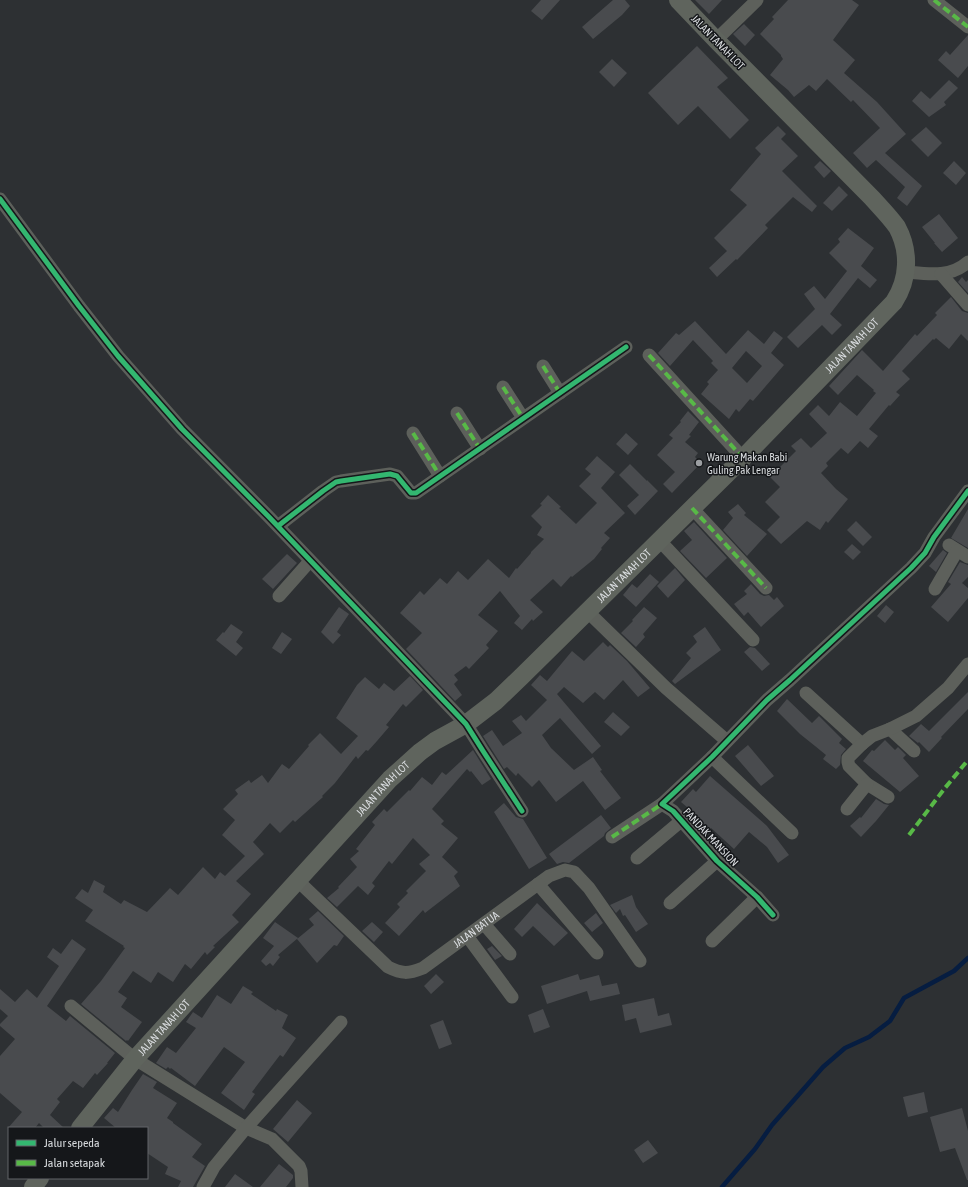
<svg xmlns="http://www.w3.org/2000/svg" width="968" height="1187" font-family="'Asap Condensed',sans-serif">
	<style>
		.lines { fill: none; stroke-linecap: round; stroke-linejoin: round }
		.stream { stroke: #061d41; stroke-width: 4.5 }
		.building { fill: #494b4e; fill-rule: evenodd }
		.minor { stroke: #5d605b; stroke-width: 13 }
		.secondary { stroke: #5f645d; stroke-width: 18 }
		.quiet { stroke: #58b947; stroke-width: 4; stroke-dasharray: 8 4; stroke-linecap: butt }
		.cycleway-casing { stroke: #15171a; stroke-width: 8 }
		.cycleway { stroke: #33b770; stroke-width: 5 }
		.poi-dot { fill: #9c9fa2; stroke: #15171a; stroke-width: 1.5 }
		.labels { text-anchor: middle; stroke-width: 3; stroke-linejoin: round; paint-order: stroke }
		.street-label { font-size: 11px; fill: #d8dbde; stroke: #15171a }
		.poi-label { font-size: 11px; fill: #d8dbde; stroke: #15171a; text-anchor: start }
	</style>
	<rect width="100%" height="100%" fill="#2d3033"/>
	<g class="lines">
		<path class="stream" d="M722 1187 755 1149 772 1125 823 1067 845 1048 869 1037 890 1021 904 998 954 971 968 958"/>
	</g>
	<path class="building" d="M541 0H560L542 20 531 11Z
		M613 0H625L630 6 622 15 593 39 582 27Z
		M695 0H722L709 14Z
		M788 0H852L859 5 833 40 855 60 844 73 877 102 906 134 885 153 922 186 907 206 897 198 905 187 876 160 867 168 853 153 880 128 853 100 851 102 827 79 816 91 809 85 794 97 788 90 770 75 783 59 781 56V55L760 34 774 19 772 17Z
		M744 24 755 35 745 46 733 34Z
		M968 35V66L958 78 938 60 946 51 950 55Z
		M697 46 728 78 717 87 749 120 730 139 698 106 678 125 648 93Z
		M612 59 627 73 614 87 599 72Z
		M949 80 958 88 944 102 946 105 929 117 912 101 921 91 930 99Z
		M778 126 786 134 781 139 798 156 782 171 817 206 812 212 793 197 765 225 768 228 737 260 736 259 717 277 709 268 727 251 714 238 747 205 730 190 761 154 755 148Z
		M926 127 942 143 928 157 911 140Z
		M820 161 831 171 824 178 814 167Z
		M954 161 966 173 956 185 943 173Z
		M839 186 848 195 832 211 823 203Z
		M939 214 958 238 942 252 934 243H935L922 227Z
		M848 228 874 248 861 266 877 280 870 288 858 278 830 314 842 325 832 335 822 325 798 348 787 337 815 309 804 294 814 286 825 299 847 271 829 253 840 242 838 239Z
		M962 277 966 282 968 280V293L958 282Z
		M951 297 962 311 968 313V341L961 334 949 349 936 338 934 340 933 339 902 371 910 379 896 392 900 395 890 406 889 405 869 429 878 436 868 448 860 441 848 454 841 448 826 463 828 466 821 473 836 489 848 499 828 523 826 521 820 530 807 521 781 544 767 530 780 517 765 502 780 487 770 477 796 451 791 446 801 438 811 448 827 433 809 414 818 405 829 416 840 402 857 416 876 393 873 391 874 390 857 375 838 395 829 386 862 350 883 371 915 334 917 336 937 315 935 313Z
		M695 321 726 354 748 330 764 344 774 331 783 338 771 353 784 365 753 401 750 399 739 412 736 409 729 419 701 394 709 384 707 382 718 370 711 363 713 361 693 340 670 366 658 353 676 333 679 335ZM746 351 762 366 747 383 732 368Z
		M688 411 699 422 689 435 691 436 685 442 698 453 695 457 701 463 672 493 663 484 675 472 657 455 673 438 669 435 681 422 680 421Z
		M626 433 638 444 628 455 616 444Z
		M597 456 615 472 601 488 625 513 604 533 610 538 601 548 602 549 594 559 572 577 571 576 561 587 553 579 530 600 543 612 533 621 532 619 522 630 514 623 520 616 500 591 478 615 498 631 486 645 489 648 469 669 466 666 454 675 458 680 454 684 462 695 455 701 406 649 422 633 400 613 420 591 424 595 440 578 447 584 458 571 468 580 488 559 509 578 516 568 517 569 531 553V552L544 539 537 535 542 527 531 516 542 505 540 504 548 495 561 507 559 508 576 524 597 503 579 486 591 474 585 469Z
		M630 464 647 481V480L658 491 635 515 627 506 639 495 619 475Z
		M738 504 746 513 744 515 767 534 747 556 723 530 733 518 728 512Z
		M968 509V548L951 538Z
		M856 521 872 537 863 546 847 530Z
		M694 522 727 558 706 578 680 551 692 540 684 531Z
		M852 544 861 552 853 560 844 552Z
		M943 550 947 553 936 572 929 566Z
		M287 554 297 563 273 589 262 579Z
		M960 562 968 565V577L962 583 968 588V598L948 622 931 607 951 584 948 582Z
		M675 568 685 580 668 598 657 586Z
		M650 574 659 582 636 607 623 595 632 584 637 588Z
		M751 584 760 594 764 596 769 595 774 600 777 597 784 606 761 627 748 612 744 616 734 604 747 594 744 591Z
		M886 605 894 612 885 623 877 616Z
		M339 607 349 614 337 632 341 635 333 644 321 632Z
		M644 607 657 618 643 634 645 637 636 647 621 633 633 621 632 620Z
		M231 624 243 632 236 642 243 648 236 656 216 640 223 632 224 633Z
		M705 627 721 650 675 684 672 681 691 658 686 653 697 642 693 636Z
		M282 632 292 639 281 654 272 648Z
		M603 642 608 647 610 645 627 661 650 688 638 697 623 680 604 700 595 692 583 703 564 687 557 694 601 746 592 754 560 718 542 735 551 748 574 770 593 757 602 770 600 771 621 798 605 810 583 781 556 802 539 780 532 787 518 773 516 776 507 767 504 769 483 736 492 730 503 746 522 733 512 721 521 715 526 721 547 700 531 685 540 675 547 681 572 651 584 661Z
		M750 647 755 648 770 664 762 671 744 652Z
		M410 676 423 690 406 707 403 704 386 725 389 727 377 741 368 751 366 750 358 759 356 756 335 783 322 796 323 797 295 822 293 820 280 833 270 823 253 842 264 854 236 881 251 894 232 915 239 922 213 946 215 947 207 955 205 952 191 969 185 964 173 982 158 972 151 983 133 971 118 992 127 998 121 1007 142 1022 128 1041 127 1040 126 1041 81 1004 101 981 125 948 123 947 124 946 85 921 93 910 75 898 82 889 88 893 94 880 105 886 103 892 121 904 124 900 147 912 170 888 178 895 203 867 215 879 220 872 225 876 245 856 222 835 235 820 223 809 238 794 235 790 249 780 251 783 262 775 268 783 282 764 289 769 309 746 308 745 320 733 341 754 358 736 336 718 357 685 365 677 379 689 384 683 394 691Z
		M968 692V709L941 737 942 738 929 752 919 742 918 743 909 736 921 724 929 731Z
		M787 699 812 723 819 716 842 739 839 743 846 749 841 755 840 765 836 769 823 759 826 755 815 746 800 734 777 711Z
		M613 712 630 727 621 736 604 722Z
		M885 740 895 750 898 747 906 755 903 758 919 776 900 792 863 761 872 750 874 751Z
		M748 745 774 776 761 786 735 756Z
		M473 750 491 779 482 785 471 771 470 772 467 769 432 809 444 821 441 824 458 838 442 857 458 872 454 876 460 886 425 913 423 910 399 936 385 923 400 907 397 904 408 893 406 891 426 871 419 864 430 855 413 838 392 864 389 861 372 883 375 886 368 895 358 886 337 907 327 898 339 888 338 887 357 867 350 859 359 851 356 849 375 825 372 822 384 809 387 812 409 790 410 791 422 777 432 785 442 772 446 775Z
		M710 776 767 826 789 855 778 863 767 847 749 832 734 849 711 828 708 831 692 816 694 813 681 802 693 789 696 792Z
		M876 799 884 804 889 805 876 821 861 837 850 826 860 817 861 818Z
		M504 803 516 817 523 819 547 858 529 869 494 812Z
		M601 815 611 828 605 833 604 836 569 863 563 862 557 864 549 854Z
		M632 895 636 907 648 924 636 932 625 915 623 916 620 909 616 913 610 905Z
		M537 903 568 933 554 946 533 926 522 937 514 929Z
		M318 911 344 936 337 946 334 945 317 963 297 939 314 925 309 919Z
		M596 913 603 923 592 932 584 923Z
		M275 922 298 938 278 955 280 957 273 966 270 963 266 966 261 961 274 946 263 938Z
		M372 922 383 932 374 942 362 931Z
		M72 939 86 949 47 1006 66 1021 70 1016 115 1053 107 1063H108L97 1075 95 1073 83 1088 73 1081 57 1099 60 1102 50 1115 64 1128H44L39 1123 35 1128H8L22 1112 0 1093V1056L15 1039 0 1026V1024L8 1016 0 1009V989L15 1002 27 989 37 998 59 966 47 957 53 948 61 954Z
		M492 946 502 956 495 960 487 949Z
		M436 974 444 982 431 994 424 986Z
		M578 974 580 980 599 975 602 986 617 983 620 994 590 1001 587 991 547 1004 541 986Z
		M243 986 253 992 251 994 276 1011 277 1009 288 1015 282 1028 296 1038 283 1057 280 1055 252 1092 255 1094 244 1110 221 1093 245 1062 224 1047 195 1086 171 1068 170 1069 168 1067 166 1069 156 1063 167 1047 176 1053 196 1028 186 1022 193 1012 202 1018 217 995 231 1004Z
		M654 998 658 1016 669 1013 672 1025 640 1033 636 1018 625 1021 622 1005Z
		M543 1009 550 1027 534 1033 528 1015Z
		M443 1020 452 1044 439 1049 430 1025Z
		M143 1074 157 1082 153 1088 177 1103 167 1118 173 1122V1123L202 1144 192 1157 205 1166 193 1187H178L181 1181 165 1174 168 1167 147 1153V1128H116L104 1118 113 1108 118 1112 132 1090Z
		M924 1092 928 1112 908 1117 903 1097Z
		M297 1100 312 1113 288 1142 273 1129Z
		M962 1108 968 1131V1180H967L955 1148 940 1152 930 1117Z
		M648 1140 658 1153 643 1163 634 1150Z
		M279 1164 293 1175V1178L286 1187H260Z
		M235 1174 253 1187H225Z"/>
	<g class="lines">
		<g class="minor">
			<path d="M934 0 968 27"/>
			<path d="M716 40 757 0"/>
			<path d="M0 199 79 306 118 356 182 429 269 517 466 724 483 751 522 811"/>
			<path d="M906 272C928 274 950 278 968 262"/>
			<path d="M941 274 968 305"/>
			<path d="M649 355 743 458"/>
			<path d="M543 366 560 393"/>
			<path d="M503 387 523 418"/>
			<path d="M457 413 480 449"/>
			<path d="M413 433 440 476"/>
			<path d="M692 508 766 588"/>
			<path d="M278 526 323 491 336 482 341 481 390 474 397 476 411 493H416L626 347"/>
			<path d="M660 541 753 640"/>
			<path d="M949 545 968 557"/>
			<path d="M935 589 957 551"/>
			<path d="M279 596 310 561"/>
			<path d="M588 612 666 688 727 741"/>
			<path d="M806 693 862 744"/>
			<path d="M890 729 914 751"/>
			<path d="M712 757 792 833"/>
			<path d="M888 797 867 784 849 766 848 762V758L862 744 872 736 890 729 916 716 948 688 968 664"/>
			<path d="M847 809 867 784"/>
			<path d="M612 837 662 804"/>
			<path d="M637 858 681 821"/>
			<path id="s1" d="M297 880 388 967C402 974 408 974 423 968L549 876 565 870 574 872 589 888 640 961"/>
			<path d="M538 884 597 953"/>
			<path d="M670 903 717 861"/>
			<path d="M773 915 757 897 717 861 673 811 662 804 712 757 767 700 790 680 911 568 925 553 934 537 968 491"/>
			<path d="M484 924 510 954"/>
			<path d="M467 936 512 997"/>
			<path d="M712 941 757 897"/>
			<path d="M71 1006 135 1059 246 1128 272 1139 299 1166 301 1171 302 1187"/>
			<path d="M203 1187 214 1167 246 1128 341 1022"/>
		</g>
		<g class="secondary">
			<path id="s2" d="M80 1128 135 1059 390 779 420 752 435 741 466 724 496 701 521 677 743 458 894 302C909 279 910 251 897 227 890 217 881 208 872 198L716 40 678 0"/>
			<path d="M33 1187 40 1178"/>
		</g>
		<path class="quiet" d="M934 0 968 27
			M649 355 743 458
			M543 366 560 393
			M503 387 523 418
			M457 413 480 449
			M413 433 440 476
			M692 508 766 588
			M909 835 945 788 968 760
			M612 837 662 804"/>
		<g class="cycleway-casing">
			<path id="cycleway" d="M0 199 79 306 118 356 182 429 269 517 466 724 483 751 522 811
				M278 526 323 491 336 482 341 481 390 474 397 476 411 493H416L626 347
				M773 915 757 897 717 861 673 811 662 804 712 757 767 700 790 680 911 568 925 553 934 537 968 491"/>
		</g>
		<use href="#cycleway" class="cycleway"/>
	</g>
	<circle class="poi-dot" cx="699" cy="463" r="4"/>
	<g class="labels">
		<g class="street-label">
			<text transform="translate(718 42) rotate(46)" y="4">JALAN TANAH LOT</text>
			<text dy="4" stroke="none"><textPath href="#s2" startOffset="1102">JALAN TANAH LOT</textPath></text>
			<text dy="4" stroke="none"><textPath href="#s2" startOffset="778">JALAN TANAH LOT</textPath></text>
			<text dy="4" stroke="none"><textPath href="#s2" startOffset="455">JALAN TANAH LOT</textPath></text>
			<text transform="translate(711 837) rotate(47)" y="4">PANDAK MANSION</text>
			<text dy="4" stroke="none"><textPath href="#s1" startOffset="228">JALAN BATUA</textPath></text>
			<text dy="4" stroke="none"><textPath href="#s2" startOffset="131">JALAN TANAH LOT</textPath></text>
		</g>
		<g class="poi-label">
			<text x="707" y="461">Warung Makan Babi<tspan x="707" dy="13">Guling Pak Lengar</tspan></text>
		</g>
	</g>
	<rect x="8" y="1127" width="140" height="52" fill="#15171a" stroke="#636568"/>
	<rect x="16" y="1140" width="20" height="6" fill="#33b770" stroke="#636568"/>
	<text x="44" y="1147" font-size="12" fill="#d8dbde">Jalur sepeda</text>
	<rect x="16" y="1160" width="20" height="6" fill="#58b947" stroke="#636568"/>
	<text x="44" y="1167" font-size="12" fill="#d8dbde">Jalan setapak</text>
</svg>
